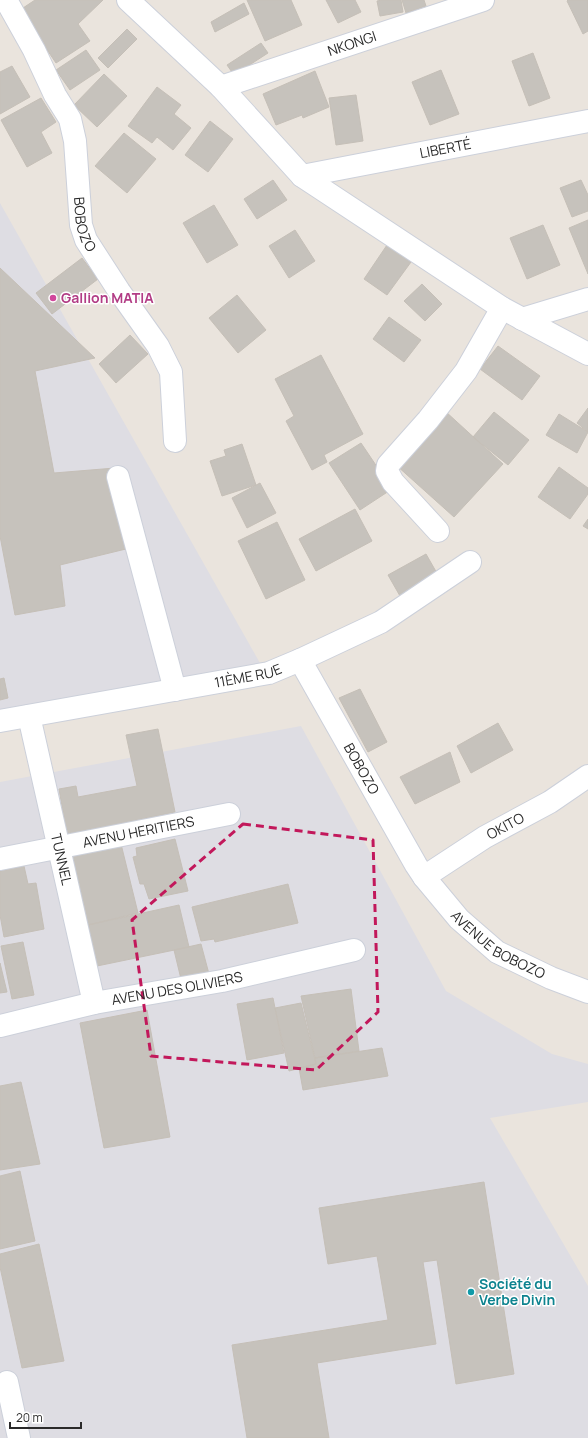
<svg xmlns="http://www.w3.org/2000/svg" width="588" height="1438" font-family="Manrope,sans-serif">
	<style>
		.industrial { fill: #dedde3 }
		.building { fill: #c6c2bc; stroke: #c5bfb7 }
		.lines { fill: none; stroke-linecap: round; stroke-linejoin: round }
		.minor-casing { stroke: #ccd0da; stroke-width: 24 }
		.minor { stroke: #fff; stroke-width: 22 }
		.marked { fill: none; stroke: #c2185b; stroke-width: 3; stroke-dasharray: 8 5; stroke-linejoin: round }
		.hotel-dot { fill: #d1479c; stroke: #fff; stroke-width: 1.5 }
		.culture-dot { fill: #0f9aa8; stroke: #fff; stroke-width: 1.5 }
		.labels { text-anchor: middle; stroke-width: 3; stroke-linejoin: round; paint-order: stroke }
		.street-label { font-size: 14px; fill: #2a2a2a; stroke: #fff }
		.hotel-label { font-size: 14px; font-weight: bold; fill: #b23c85; stroke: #fff; text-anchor: start }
		.culture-label { font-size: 14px; font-weight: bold; fill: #0d838f; stroke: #fff; text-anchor: start }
	</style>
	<rect width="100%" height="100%" fill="#eae4dd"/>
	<path class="industrial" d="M0 203 265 672 0 721Z
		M301 726 446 991 552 1054 588 1064V1102L490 1118 588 1286V1438H0V782Z"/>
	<path class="building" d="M35 0H103L78 24 90 41 56 63 20 10Z
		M247 0H291L302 25 265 41Z
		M326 0H355L361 12 338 23Z
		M382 0H401L403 12 380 16 377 1Z
		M402 0H424L426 6 406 13Z
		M568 0H588V31L583 34 567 1Z
		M244 3 249 14 215 32 211 22Z
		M127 29 137 39 108 68 98 58Z
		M261 43 268 53 234 75 227 65Z
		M86 50 100 70 70 90 56 70Z
		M533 53 550 98 529 106 512 61Z
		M12 66 30 97 0 114V72Z
		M441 70 459 114 430 125 412 82Z
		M315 71 329 107 303 118 302 115 276 125 263 94Z
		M104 74 127 96 97 127 74 105Z
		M157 87 181 105 174 114 191 128 173 150 157 137 152 143 128 126Z
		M356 95 363 141 336 145 329 98Z
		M41 98 56 122 41 132 52 153 27 167 1 120Z
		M210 121 233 139 208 172 185 155Z
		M124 133 156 159 127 193 95 166Z
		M273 180 287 200 257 219 244 199Z
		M581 180 588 195V211L572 217 560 188Z
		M214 205 238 245 207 263 183 223Z
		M588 220V274L569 228Z
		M543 225 560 265 527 279 510 238Z
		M295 230 315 261 289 278 269 246Z
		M387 245 411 262 387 295 364 279Z
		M82 258 98 279 52 314 36 293Z
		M0 268 95 358 35 371 54 473 115 468 130 548 60 565 65 606 15 615 0 536Z
		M422 284 442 304 425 321 404 301Z
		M237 295 266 330 238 353 209 318Z
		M389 317 421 340 404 362 373 339Z
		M130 335 148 354 116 383 99 364Z
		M498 346 540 376 522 400 480 369Z
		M321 355 363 434 324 455 327 462 312 470 286 421 294 416 275 379Z
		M588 408V432L577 423Z
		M445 411 503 464 454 517 396 465Z
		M494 412 529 440 508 465 473 437Z
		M559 414 588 432 577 453 546 435Z
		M361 443 392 489 360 510 329 463Z
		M242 444 256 485 222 496 210 461 226 456 224 450Z
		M559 467 588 488V494L570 519 538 497Z
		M260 483 276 513 247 528 232 498Z
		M355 509 372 541 316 571 299 539Z
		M588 519V529L583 526Z
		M277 522 305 580 266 599 238 541Z
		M426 554 438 575 400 596 388 575Z
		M4 678 8 698 0 700V679Z
		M360 689 387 742 368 752 339 698Z
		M498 723 513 750 471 773 457 746Z
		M158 729 175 812 67 835 59 789 76 786 78 797 137 786 126 735Z
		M450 752 460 782 415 804 400 777Z
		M175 839 188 891 149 899 144 884H140L133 857 137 856 136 848Z
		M121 844 138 913 84 926 66 857Z
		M24 866 28 884 36 883 44 929 4 937 0 915V871Z
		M288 884 298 923 215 942 214 939 201 941 192 907Z
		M179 905 189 947 97 966 88 925Z
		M23 942 34 995 12 999 1 946Z
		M201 944 209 974 181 979 174 950Z
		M0 963 7 992 0 993Z
		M351 989 359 1051 315 1058 301 996Z
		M273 998 284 1053 247 1060 237 1004Z
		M301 1003 316 1064 289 1071 275 1008Z
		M147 1010 170 1137 104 1148 80 1023Z
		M382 1048 388 1076 303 1090 299 1068 316 1064 315 1058Z
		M21 1082 40 1164 0 1170V1086Z
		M20 1171 35 1241 0 1249V1176Z
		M484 1182 514 1374 456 1384 437 1260 423 1262 436 1344 317 1363 329 1438H247L232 1345 388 1320 377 1256 328 1264 319 1208Z
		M39 1244 64 1361 22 1368 0 1267V1254Z"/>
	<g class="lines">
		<g class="minor-casing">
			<g id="minor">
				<path id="s1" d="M6 0 34 50 55 95 70 119 75 141 81 225 86 240 119 291 158 346 171 372 175 441"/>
				<path d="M128 0 221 87 302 176 502 308 588 354"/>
				<path id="s2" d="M221 87 483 0"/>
				<path id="s3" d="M302 176 588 121"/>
				<path d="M522 319 588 299"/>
				<path d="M118 477 175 690"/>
				<path d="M438 531 393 482 387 471 388 465 428 420 466 371 502 308"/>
				<path id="s4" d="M300 660 416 865 424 877 459 919 497 952 551 978 588 992"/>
				<path id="s5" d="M29 716 94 1003"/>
				<path id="s6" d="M0 721 269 673 300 660 381 622 470 562"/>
				<path id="s7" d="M0 859 229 814"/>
				<path id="s8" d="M424 877 485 837 550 802 588 776"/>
				<path id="s9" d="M0 1026 94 1003 222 981 354 950"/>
				<path d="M7 1382 19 1438"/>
			</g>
		</g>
		<use href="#minor" class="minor"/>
	</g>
	<path class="marked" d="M243 824 373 840 378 1012 316 1070 151 1056 132 920Z"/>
	<circle class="hotel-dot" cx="53" cy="298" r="4"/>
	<circle class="culture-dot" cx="471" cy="1292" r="4"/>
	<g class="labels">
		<g class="street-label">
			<text dy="5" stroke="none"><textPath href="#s2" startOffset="138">NKONGI</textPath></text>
			<text dy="5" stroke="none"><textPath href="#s3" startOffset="146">LIBERTÉ</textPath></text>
			<text dy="5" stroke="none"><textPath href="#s1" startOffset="242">BOBOZO</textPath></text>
			<text dy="5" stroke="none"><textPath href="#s6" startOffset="252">11ÈME RUE</textPath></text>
			<text dy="5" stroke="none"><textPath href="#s4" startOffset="125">BOBOZO</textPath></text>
			<text dy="5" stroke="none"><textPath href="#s8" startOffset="96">OKITO</textPath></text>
			<text dy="5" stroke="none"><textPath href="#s7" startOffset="141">AVENU HERITIERS</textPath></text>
			<text dy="5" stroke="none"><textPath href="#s5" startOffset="147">TUNNEL</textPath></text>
			<text dy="5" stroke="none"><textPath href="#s4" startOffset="352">AVENUE BOBOZO</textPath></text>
			<text dy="5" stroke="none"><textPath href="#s9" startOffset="181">AVENU DES OLIVIERS</textPath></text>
		</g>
		<g class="hotel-label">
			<text x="61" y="303">Gallion MATIA</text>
		</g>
		<g class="culture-label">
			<text x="479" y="1289">Société du<tspan x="479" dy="16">Verbe Divin</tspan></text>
		</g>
	</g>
	<path d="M10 1422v6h71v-6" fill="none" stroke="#2a2a2a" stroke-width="2"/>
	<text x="16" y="1422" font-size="12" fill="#2a2a2a" stroke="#ffffff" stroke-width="3" paint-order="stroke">20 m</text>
</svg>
